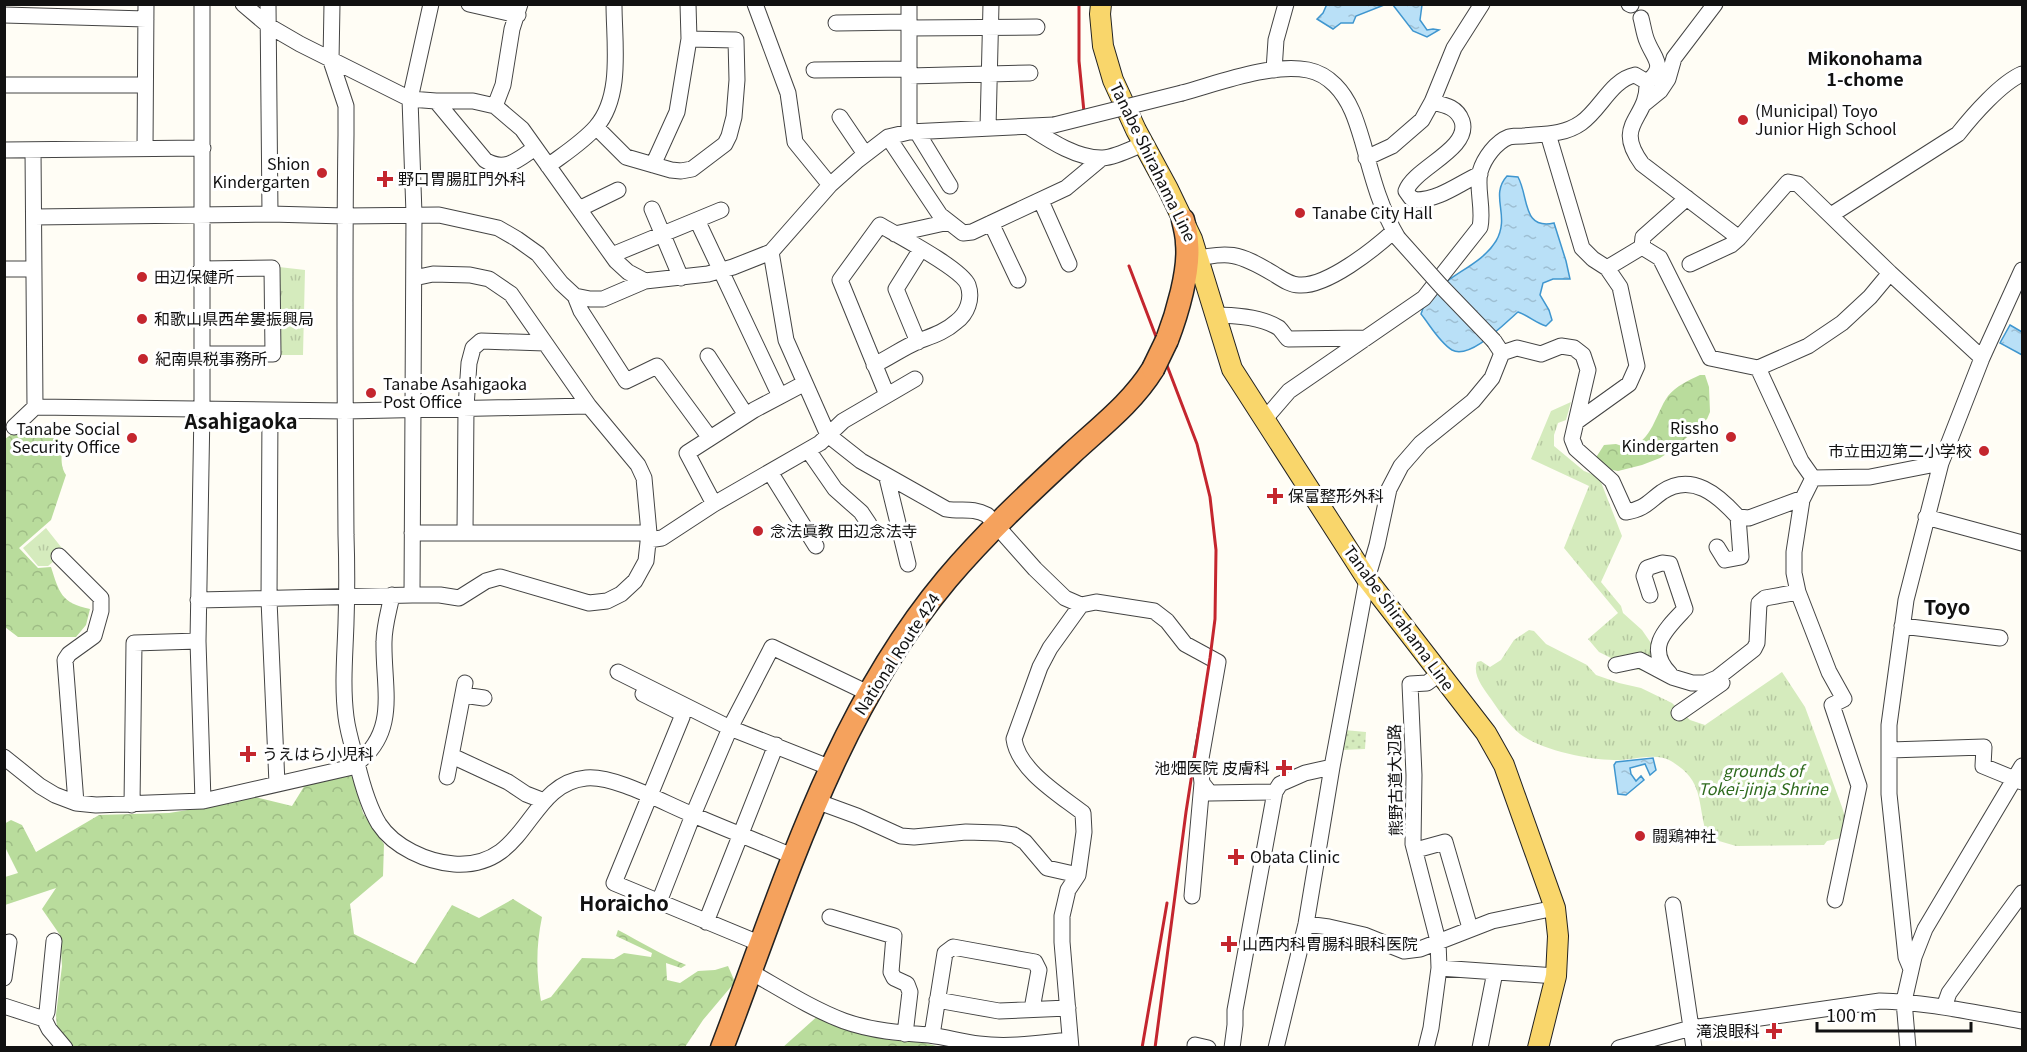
<svg xmlns="http://www.w3.org/2000/svg" width="2027" height="1052" font-family="Georgia,'Noto Sans JP',serif">
	<style>
		.grass { fill: url(#grass-tufts) }
		.forest { fill: url(#forest-crowns) }
		.garden { fill: url(#garden-dots) }
		.water { fill: url(#water-ripples); stroke: #3f96cf; stroke-width: 1.5 }
		.lines { fill: none; stroke-linecap: round; stroke-linejoin: round }
		.minor-casing { stroke: #444; stroke-width: 17 }
		.major-casing { stroke: #222; stroke-width: 22 }
		.highway-casing { stroke: #222; stroke-width: 25 }
		.minor { stroke: #fff; stroke-width: 15 }
		.major { stroke: #f9d66b; stroke-width: 20 }
		.highway { stroke: #f5a25d; stroke-width: 22 }
		.rail { stroke: #c4262e; stroke-width: 3 }
		.minor-bridge-casing { stroke: #444; stroke-width: 17; stroke-linecap: butt }
		.highway-bridge-casing { stroke: #222; stroke-width: 25; stroke-linecap: butt }
		.minor-bridge { stroke: #fff; stroke-width: 15 }
		.highway-bridge { stroke: #f5a25d; stroke-width: 22 }
		.poi-dot { fill: #c4262e; stroke: #fff; stroke-width: 2 }
		.labels { text-anchor: middle; stroke-width: 6; stroke-linejoin: round; paint-order: stroke }
		.poi-label { font-size: 16px; fill: #111; stroke: #fff; text-anchor: start }
		.street-label { font-size: 16px; fill: #111; stroke: #fff }
		.park-label { font-size: 16px; font-style: italic; fill: #2f6b1f; stroke: #fff }
		.neighbourhood-label { font-size: 18px; font-weight: bold; fill: #111; stroke: #fff }
		.quarter-label { font-size: 20px; font-weight: bold; fill: #111; stroke: #fff }
	</style>
	<defs>
		<pattern id="grass-tufts" width="24" height="20" patternUnits="userSpaceOnUse" patternTransform="scale(1.5)"><rect width="24" height="20" fill="#d5ebbd"/><path d="M3 7l-1-3M5 7V3M7 7l1-3M15 17l-1-3M17 17v-4M19 17l1-3" fill="none" stroke="#b6c8a1"/></pattern>
		<pattern id="forest-crowns" width="20" height="18" patternUnits="userSpaceOnUse" patternTransform="scale(1.5)"><rect width="20" height="18" fill="#b9dc9c"/><path d="M2 6a3 3 0 1 1 6 0M12 15a3 3 0 1 1 6 0" fill="none" stroke="#9ebc85"/></pattern>
		<pattern id="garden-dots" width="8" height="8" patternUnits="userSpaceOnUse" patternTransform="scale(1.5)"><rect width="8" height="8" fill="#d5ebbd"/><path d="M2 2h.1M6 6h.1" fill="none" stroke="#b6c8a1" stroke-width="1.8" stroke-linecap="round"/></pattern>
		<pattern id="water-ripples" width="26" height="14" patternUnits="userSpaceOnUse" patternTransform="scale(1.5)"><rect width="26" height="14" fill="#b9e0f7"/><path d="M2 4q2-2 4 0t4 0M15 11q2-2 4 0t4 0" fill="none" stroke="#9ebfd3"/></pattern>
	</defs>
	<rect width="100%" height="100%" fill="#fffdf5"/>
	<path class="grass" d="M279 267 305 270 303 355H279Z
		M1571 402 1566 420 1558 423 1554 435V446L1584 471 1599 477 1622 536 1601 582 1621 606 1623 613 1642 630 1675 678 1616 665 1615 660 1599 652 1588 639 1618 613 1564 548 1589 486 1531 459 1551 411Z
		M46 528 65 552 48 566H38L23 548Z
		M1529 630 1534 631 1546 644 1587 665 1596 675 1619 683 1641 688 1672 703 1690 720 1705 725 1782 672 1805 707 1842 807 1845 817 1841 838 1827 841 1824 845 1736 846 1719 841 1706 832C1697 800 1704 781 1671 761 1657 752 1633 760 1617 760 1592 761 1540 750 1520 734 1509 725 1499 711 1491 699 1484 689 1472 675 1477 662L1481 661 1490 667 1501 660 1514 640Z"/>
	<path class="forest" d="M1700 375H1705L1709 387 1710 412 1707 419 1674 449 1660 458 1642 465 1618 471 1607 469 1595 459 1604 445 1616 444 1628 448C1653 441 1655 414 1668 396 1676 386 1689 380 1700 375Z
		M33 429 57 434C66 447 57 462 66 475L51 520 19 548 38 568 51 567C59 592 61 603 90 609L86 625 76 637H18L5 627V439L15 432Z
		M345 773 353 777 363 813 384 844 383 876 350 904 354 934 415 964 452 905 479 918 513 899 542 917C536 946 536 972 541 1001L551 997 582 958 614 959 624 953 651 957 652 953 616 936 618 930C641 942 662 955 686 965L681 968 666 963 667 980 680 983 698 971 715 970 728 966 735 982 703 1020 685 1047H49L58 1043 56 1015 62 966 60 935 42 909 56 888 5 905V877L18 873 5 847 4 824 11 820 22 825 36 852 99 815 169 813 231 803 255 797 292 806 305 785Z
		M821 1013 889 1040 922 1042 940 1047 782 1048Z"/>
	<path class="garden" d="M1344 730 1366 732 1365 749 1342 750Z"/>
	<path class="water" d="M1327 4 1422 5 1420 20 1427 30 1433 29 1439 30 1427 37 1413 31 1393 5H1384L1356 16 1353 23H1341L1333 29 1317 19 1323 13Z
		M1507 176 1518 177C1529 197 1522 230 1554 223L1566 261 1570 279H1553L1543 283 1540 295 1549 310 1552 320 1546 326C1536 323 1529 316 1518 312 1505 323 1470 360 1452 350 1439 342 1430 325 1421 314 1431 278 1478 271 1496 241 1511 215 1489 196 1507 176Z
		M2010 325 2022 332V355L2000 343Z
		M1653 758 1656 770 1650 775 1645 764 1630 768 1631 774 1636 781 1641 776 1644 780 1626 795 1618 794 1614 765 1616 762Z"/>
	<g class="lines">
		<g class="minor-casing">
			<path id="minor" d="M202 4V409L198 641 203 801
				M243 4 269 26 300 44 410 99 436 101H473L495 106 522 129 616 261 628 272 645 281
				M268 4 270 214
				M332 4 331 61 346 106V135C344 268 345 402 346 535 347 565 347 594 346 623 345 655 342 686 346 717 348 733 353 748 357 763 362 784 368 806 379 824 394 847 427 862 454 864 529 869 526 784 586 778 614 775 664 803 691 814 725 829 760 842 794 857
				M469 4 518 15
				M755 4 788 93 795 142 830 185
				M1629 4 1631 5
				M4 15 146 19
				M1641 18C1643 25 1644 34 1647 41 1654 59 1667 66 1647 82
				M836 23 909 22
				M909 28 1037 27
				M814 70 909 69
				M1274 70 1276 40 1286 4
				M909 76 1030 73
				M4 85H145
				M1182 93C1219 83 1270 63 1308 70 1318 72 1328 78 1335 85 1351 101 1357 123 1363 143 1372 176 1380 208 1398 238
				M436 101 485 160C505 173 519 159 535 148
				M1432 102C1445 105 1457 107 1462 121 1471 149 1414 168 1406 191L1411 198 1416 200C1441 199 1458 184 1480 174
				M1644 104 1660 91 1668 79 1674 58 1715 4
				M495 106 503 85 512 29 520 4
				M840 117 865 154
				M596 127 626 157 671 170 681 171 692 169 725 144 729 136 734 117 737 80 736 40 689 39
				M1029 127C1049 140 1077 159 1103 158 1116 157 1131 149 1143 144
				M988 128 991 4
				M909 132V4
				M917 132 950 186
				M1548 134 1582 248 1593 259 1607 268 1642 247 1643 237 1687 198
				M888 137 940 215 963 233 972 232 1066 188 1102 158
				M145 148 146 4
				M4 150 203 148
				M1366 158 1392 146 1422 120 1432 102 1454 48 1482 4
				M653 165 677 112 689 39 688 4
				M548 166C564 154 583 142 596 127 623 96 614 43 614 4
				M1041 201 1069 264
				M579 209 618 190
				M652 209 681 278
				M1831 215 1958 134C1973 115 2001 83 2022 74
				M34 217 270 214 345 216 439 215 498 228 517 239 538 254 561 283 575 296 590 299H603L645 281 708 274 733 267 771 252 830 185 858 160 888 137 909 132 1054 125
				M697 220 780 396
				M991 223 1018 280
				M895 234 949 222
				M1642 247 1660 258 1710 358 1758 368 1808 346 1842 323 1870 297 1890 273
				M771 252 786 340 828 435 861 461 946 509C961 512 972 507 987 515L1035 569 1065 598 1081 605 1096 602 1154 611 1167 621 1185 644 1218 662 1200 764 1202 783 1210 793 1275 792
				M612 255 721 210
				M1188 261C1228 250 1239 253 1274 274 1282 279 1290 285 1299 285 1327 287 1374 249 1394 231
				M1690 264 1731 245 1739 238
				M4 269H34
				M201 269 272 268 273 354H202
				M575 296 581 311 626 381 657 366 710 438
				M1214 315C1233 315 1262 317 1279 328 1282 331 1285 336 1288 339L1366 338
				M918 342 896 289 921 249
				M1502 353 1517 348 1541 354 1561 346 1574 348 1583 355 1588 370 1572 439 1576 449 1612 481 1626 512C1645 509 1648 502 1662 492 1692 472 1718 495 1738 517L1749 518 1803 498
				M708 356 746 415
				M874 365C889 358 904 347 919 341 932 336 945 332 956 322 967 314 973 299 968 285 962 269 897 235 880 225L840 280 887 395
				M1758 368 1801 461 1813 478
				M35 407 345 411 589 406
				M270 410 269 600 277 784
				M1264 420 1289 391 1424 298 1480 227C1484 209 1476 188 1480 172 1484 158 1496 142 1509 137 1513 136 1519 136 1523 136 1543 134 1564 135 1581 123 1601 109 1611 80 1635 75L1647 82C1649 120 1612 123 1642 164L1739 238 1788 182 1798 184 1890 273 1982 358
				M1576 422 1629 384 1637 366 1620 287 1607 268
				M14 427 35 407 33 150
				M808 450 835 489 861 512 869 524
				M770 472 816 546
				M887 478 908 564
				M1813 478 1802 500 1794 552V573L1798 592 1829 672 1844 699 1832 705 1859 786 1835 900
				M1813 478 1870 477 1941 463
				M714 504 687 453 754 410 805 383
				M1926 517 2022 543
				M465 532 466 407 469 363 473 348 481 341 545 343
				M412 533H649
				M648 540 662 538 714 504 820 443 843 421 915 379
				M1717 547 1725 560 1741 557 1738 517
				M59 556 101 598V611L94 636 69 654 65 660 76 803
				M412 595 414 214 410 99 431 4
				M1650 595 1644 576 1647 568 1662 563 1670 564 1685 609C1665 630 1645 648 1670 674
				M198 600 412 595H440L459 598 486 581 500 577 589 603 607 601 621 594 635 581 646 561 649 533 644 478 638 465 589 406 511 294 489 279 470 275 433 274 414 278
				M1902 626 2000 638
				M1616 665 1640 660 1672 677 1692 683H1705L1717 678 1754 649 1757 643 1759 603 1765 598 1798 592
				M618 672 730 728 831 768
				M643 694 679 712 682 717 614 883 761 944
				M463 695 484 698
				M1679 713 1722 683
				M1890 750 1984 747 1983 766 2022 782
				M452 756 508 782 526 794 544 801
				M4 757 40 786 55 795 76 803 96 805 203 801 357 766
				M357 763C399 731 383 687 384 642 384 626 389 611 392 595
				M447 777 465 683
				M816 801 857 816 901 836 914 837 966 832 999 833 1014 835 1025 842 1047 868 1078 875
				M132 805 134 643 198 641
				M1416 850 1445 842 1470 928
				M1192 896 1202 783
				M659 902 693 815 730 728 772 647 868 693
				M1673 905 1694 1048
				M830 917 894 936 891 972 894 978 907 984 910 992 905 1034
				M706 922 776 745
				M1306 924 1329 927 1364 935 1404 951 1420 949 1492 921 1555 908
				M1439 968 1556 976
				M1911 969 1906 957 1889 794V725L1906 600 1941 463 1982 358 2022 270
				M751 972C781 989 812 1009 844 1021 872 1031 900 1033 929 1035 946 1037 962 1042 979 1044 1009 1048 1041 1043 1070 1040
				M4 978 9 942
				M937 1000 999 1011 1068 1008
				M4 1006 44 1019 49 1029 65 1048
				M1944 1007 1949 993 2022 893
				M44 1019 47 1012 54 941
				M932 1035 945 953 953 947 1035 962 1039 970 1032 1009
				M1071 1048 1062 942V916L1068 890 1078 875 1084 832 1083 813C1060 795 1018 770 1014 739L1040 667 1050 648 1081 605
				M1195 1048V1045L1208 1048
				M1232 1048 1235 1025V1010L1275 792 1280 784 1305 773 1332 767
				M1276 1048 1306 924 1332 767 1367 579 1377 545 1389 489 1401 466 1421 443 1473 401 1492 378 1502 353 1494 341
				M1426 1048 1431 1028 1439 968 1438 941 1413 844 1414 775 1410 684 1427 683 1439 674
				M1480 1048 1495 972
				M1619 1048 1691 1028 1880 1001C1928 1002 1975 1013 2022 1021
				M1908 1048 1904 1001 1914 957 1925 929 2022 766"/>
		</g>
		<g class="major-casing">
			<path id="major" d="M1101 4 1100 14 1103 46 1113 80 1136 130 1168 189 1192 239 1232 369 1367 579 1486 733 1504 765 1555 908 1558 936 1556 976 1538 1048"/>
		</g>
		<g class="highway-casing">
			<path id="highway" d="M1167 340C1177 314 1190 270 1187 243 1187 236 1185 228 1183 220
				M722 1048C784 886 834 714 947 579 985 534 1028 494 1071 454 1100 427 1132 403 1153 369"/>
		</g>
		<use href="#minor" class="minor"/>
		<use href="#major" class="major"/>
		<use href="#highway" class="highway"/>
		<path class="rail" d="M1079 4V61L1084 112
			M1129 266 1197 444 1210 497 1216 550 1215 619 1210 658 1186 812 1155 1048
			M1142 1048 1167 903"/>
		<g class="minor-bridge-casing">
			<path id="minor-bridge" d="M1054 125 1182 93
				M1398 238 1441 286 1494 341"/>
		</g>
		<g class="highway-bridge-casing">
			<path id="highway-bridge" d="M1153 369 1167 340"/>
		</g>
		<use href="#minor-bridge" class="minor-bridge"/>
		<use href="#highway-bridge" class="highway-bridge"/>
	</g>
	<g class="poi-dot">
		<circle cx="1743" cy="120" r="6"/>
		<circle cx="322" cy="173" r="6"/>
		<path d="M382 170h6v6h6v6h-6v6h-6v-6h-6v-6h6z"/>
		<circle cx="1300" cy="213" r="6"/>
		<circle cx="142" cy="277" r="6"/>
		<circle cx="142" cy="319" r="6"/>
		<circle cx="143" cy="359" r="6"/>
		<circle cx="371" cy="393" r="6"/>
		<circle cx="1731" cy="437" r="6"/>
		<circle cx="132" cy="438" r="6"/>
		<circle cx="1984" cy="451" r="6"/>
		<path d="M1272 487h6v6h6v6h-6v6h-6v-6h-6v-6h6z"/>
		<circle cx="758" cy="531" r="6"/>
		<path d="M245 745h6v6h6v6h-6v6h-6v-6h-6v-6h6z"/>
		<path d="M1281 759h6v6h6v6h-6v6h-6v-6h-6v-6h6z"/>
		<circle cx="1640" cy="836" r="6"/>
		<path d="M1233 848h6v6h6v6h-6v6h-6v-6h-6v-6h6z"/>
		<path d="M1226 935h6v6h6v6h-6v6h-6v-6h-6v-6h6z"/>
		<path d="M1771 1022h6v6h6v6h-6v6h-6v-6h-6v-6h6z"/>
	</g>
	<g class="labels">
		<g class="poi-label">
			<text x="1755" y="117">(Municipal) Toyo<tspan x="1755" dy="18">Junior High School</tspan></text>
			<text x="310" y="170" text-anchor="end">Shion<tspan x="310" dy="18">Kindergarten</tspan></text>
			<text x="398" y="185">野口胃腸肛門外科</text>
			<text x="1312" y="219">Tanabe City Hall</text>
			<text x="154" y="283">田辺保健所</text>
			<text x="154" y="325">和歌山県西牟婁振興局</text>
			<text x="155" y="365">紀南県税事務所</text>
			<text x="383" y="390">Tanabe Asahigaoka<tspan x="383" dy="18">Post Office</tspan></text>
			<text x="1719" y="434" text-anchor="end">Rissho<tspan x="1719" dy="18">Kindergarten</tspan></text>
			<text x="120" y="435" text-anchor="end">Tanabe Social<tspan x="120" dy="18">Security Office</tspan></text>
			<text x="1972" y="457" text-anchor="end">市立田辺第二小学校</text>
			<text x="1288" y="502">保富整形外科</text>
			<text x="770" y="537">念法眞教 田辺念法寺</text>
			<text x="262" y="760">うえはら小児科</text>
			<text x="1270" y="774" text-anchor="end">池畑医院 皮膚科</text>
			<text x="1652" y="842">闘鶏神社</text>
			<text x="1250" y="863">Obata Clinic</text>
			<text x="1242" y="950">山西内科胃腸科眼科医院</text>
			<text x="1760" y="1037" text-anchor="end">滝浪眼科</text>
		</g>
		<g class="street-label">
			<text transform="translate(1153 162) rotate(64)" y="6">Tanabe Shirahama Line</text>
			<text transform="translate(1399 618) rotate(54)" y="6">Tanabe Shirahama Line</text>
			<text transform="translate(897 654) rotate(-57)" y="6">National Route 424</text>
			<text transform="translate(1395 780) rotate(-91)" y="6">熊野古道大辺路</text>
		</g>
		<g class="park-label">
			<text x="1763" y="777">grounds of<tspan x="1763" dy="18">Tokei-jinja Shrine</tspan></text>
		</g>
		<g class="neighbourhood-label">
			<text x="1865" y="65">Mikonohama<tspan x="1865" dy="21">1-chome</tspan></text>
		</g>
		<g class="quarter-label">
			<text x="241" y="429">Asahigaoka</text>
			<text x="1947" y="615">Toyo</text>
			<text x="624" y="911">Horaicho</text>
		</g>
	</g>
	<rect width="2027" height="1052" fill="none" stroke="#111111" stroke-width="12"/>
	<path d="M1817 1022v9h154v-9" fill="none" stroke="#111111" stroke-width="3"/>
	<text x="1826" y="1022" font-size="18" fill="#111111" stroke="#ffffff" stroke-width="4.5" paint-order="stroke">100 m</text>
</svg>
